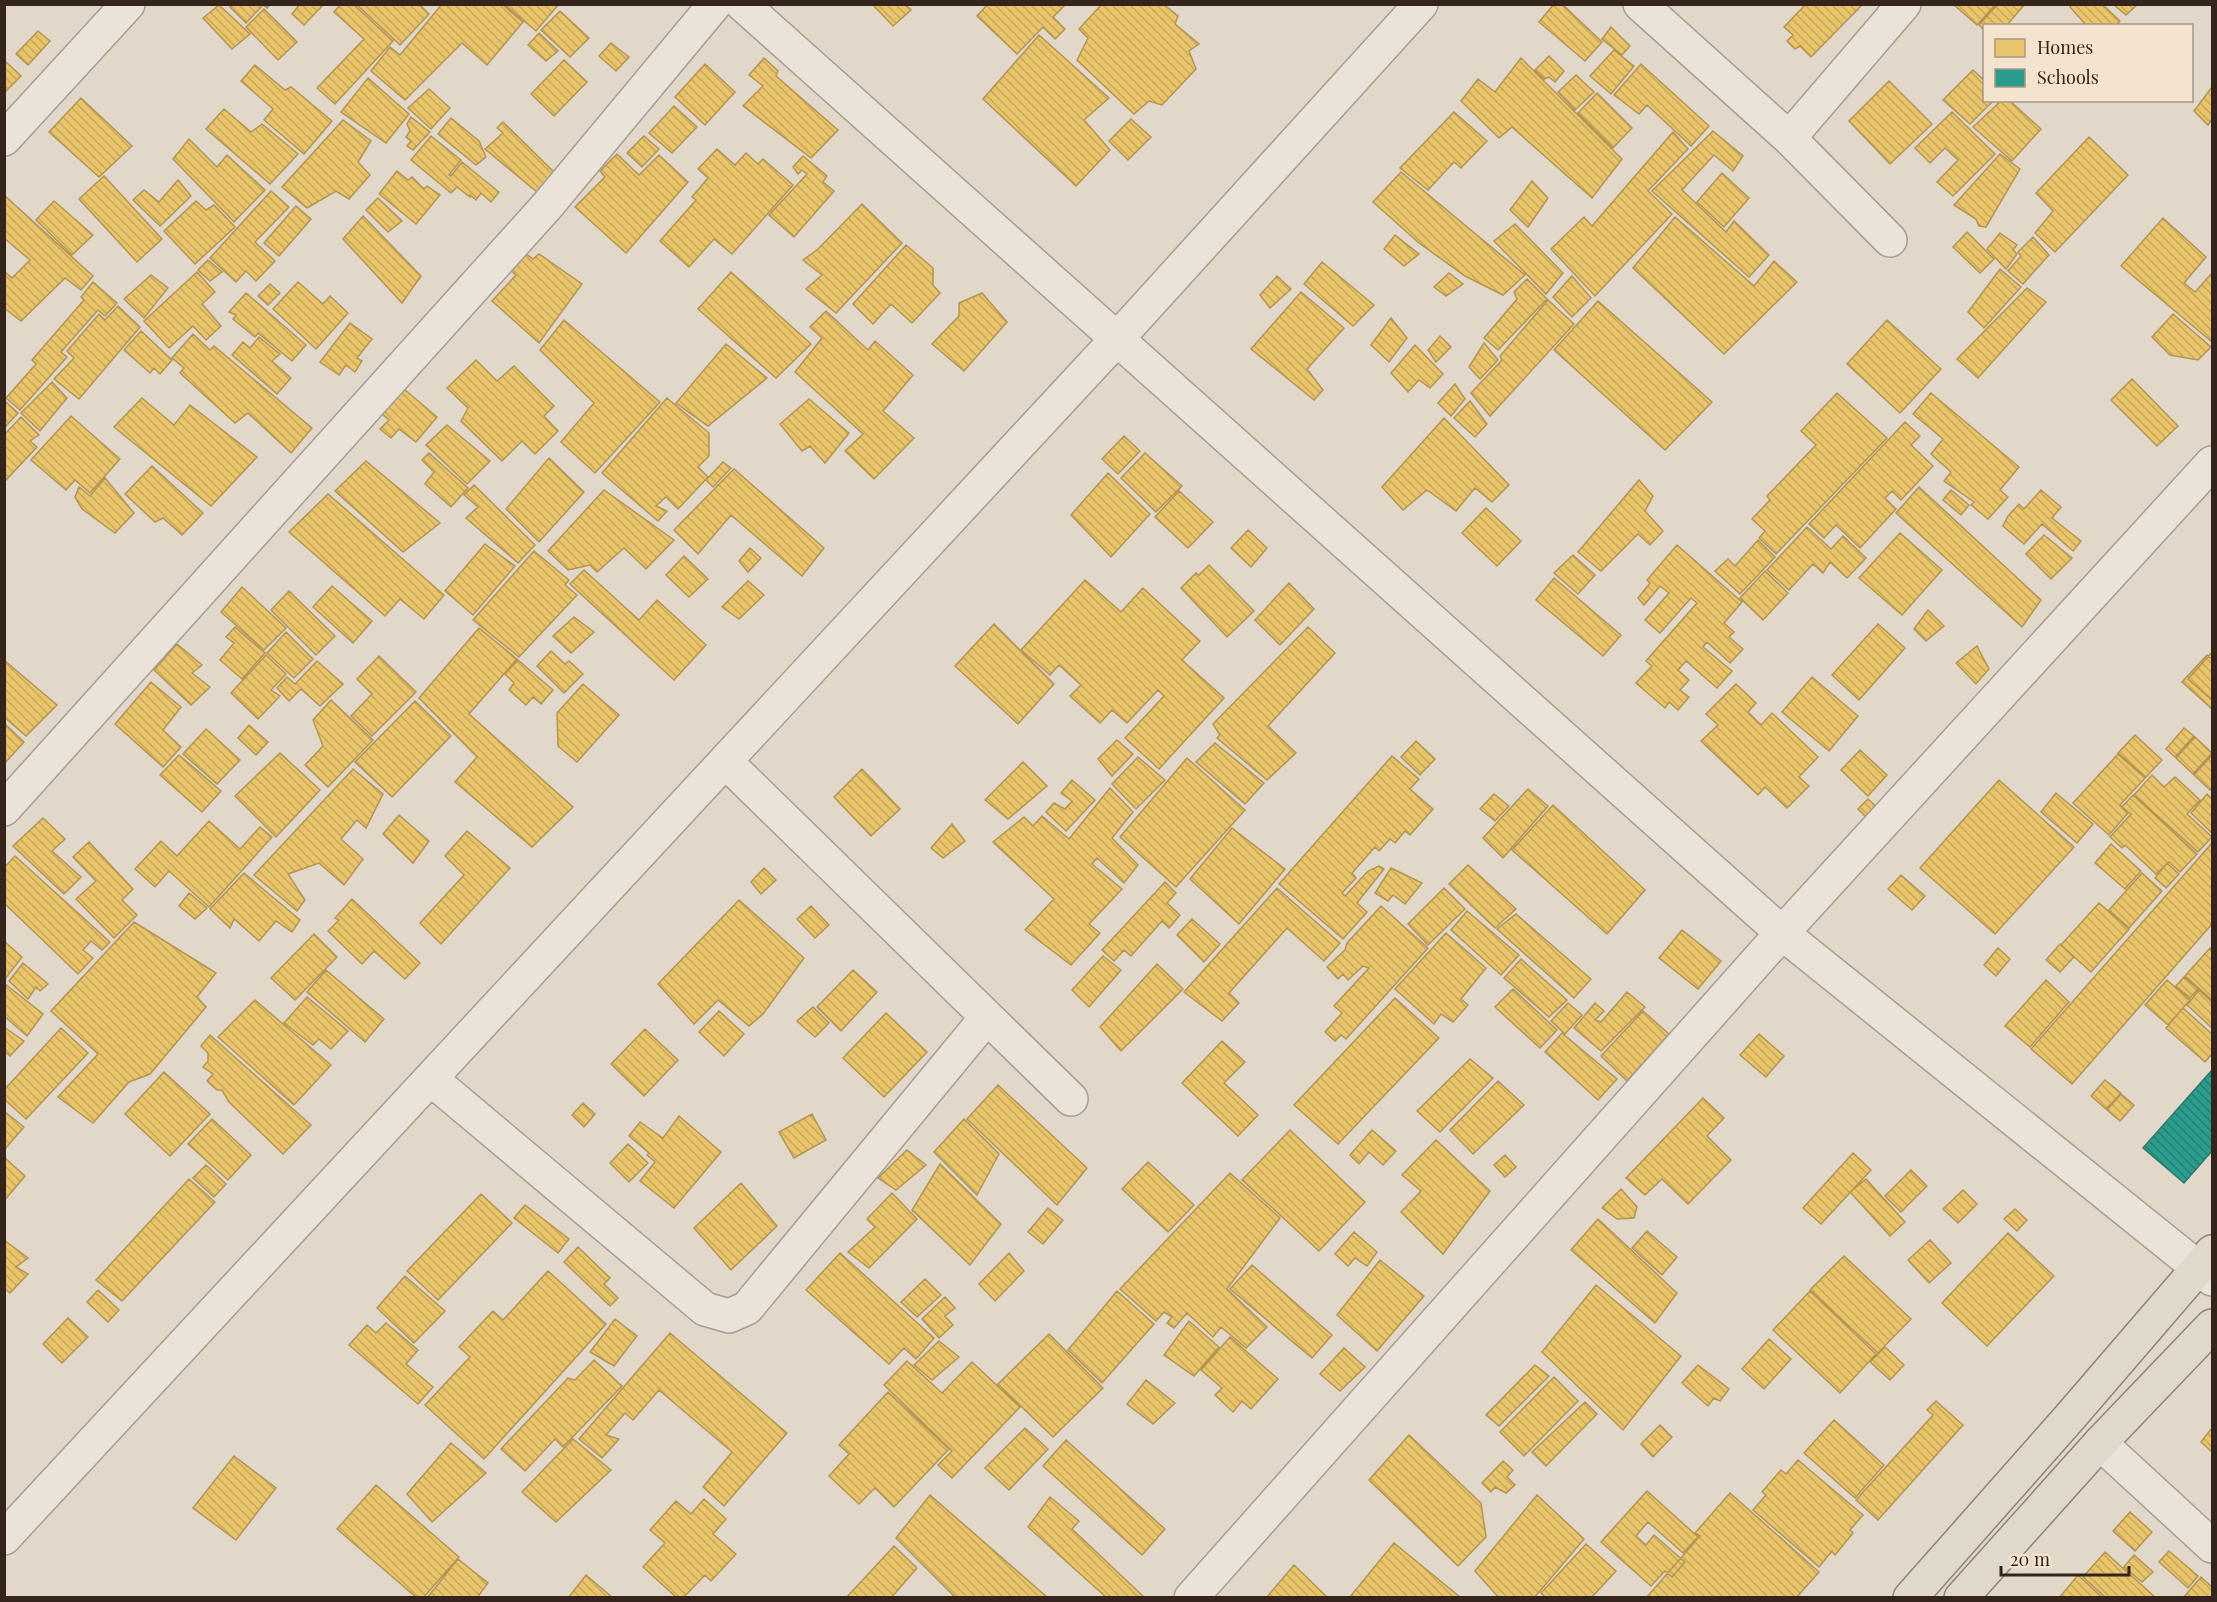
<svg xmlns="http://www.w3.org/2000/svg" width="2217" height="1602" font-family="'Playfair Display',serif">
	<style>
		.homes { fill: url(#homes-back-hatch); stroke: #b39453; stroke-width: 1.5 }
		.schools { fill: url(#schools-back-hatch); stroke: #2d796c; stroke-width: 1.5 }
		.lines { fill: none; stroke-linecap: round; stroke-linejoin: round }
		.street-casing { stroke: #a79d93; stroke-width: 36 }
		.primary-casing { stroke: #8c837a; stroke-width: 36 }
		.street { stroke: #eae3da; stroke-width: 33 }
		.primary { stroke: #e1d8cc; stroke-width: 33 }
	</style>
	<defs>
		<pattern id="homes-back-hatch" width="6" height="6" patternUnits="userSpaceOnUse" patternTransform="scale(1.5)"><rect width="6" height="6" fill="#e9c46a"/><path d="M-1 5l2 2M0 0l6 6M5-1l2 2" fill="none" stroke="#c8a85b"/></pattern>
		<pattern id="schools-back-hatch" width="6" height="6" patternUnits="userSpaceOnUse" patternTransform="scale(1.5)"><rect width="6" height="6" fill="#2a9d8f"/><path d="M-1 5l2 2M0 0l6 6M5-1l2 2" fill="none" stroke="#258074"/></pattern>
	</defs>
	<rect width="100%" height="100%" fill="#e2d8ca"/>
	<path class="homes" d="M233 4H270L267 8 263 5 246 23 230 7Z
		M300 4H324L304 25 292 14Z
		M341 4H353L393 41 335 104 317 88 364 39 334 12Z
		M356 4H419L429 14 400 45Z
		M442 4H502L523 22 487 65 462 43 405 100 371 71 390 47 400 55Z
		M504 4H559L536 31Z
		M872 4H905L911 10 893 26Z
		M988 4H1066L1053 17 1065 29 1055 39 1043 27 1017 54 977 16Z
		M1102 4H1163L1178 16 1175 24 1199 44 1189 51 1196 69 1162 105 1149 101 1134 114 1077 60 1088 38 1079 29Z
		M1554 4H1562L1602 42 1585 61 1539 22Z
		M1806 4H1861L1862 5 1811 57 1800 46 1795 49 1787 41 1793 35 1784 27Z
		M1953 4H1996L1977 25Z
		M1998 4H2025L2006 26H1984V30L1979 25Z
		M2072 4H2102L2120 21 2116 26H2087L2070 7Z
		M2113 4H2134L2136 6 2126 15Z
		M219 5 250 34 232 49 203 18Z
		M264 9 297 42 278 60 246 27Z
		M560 11 589 38 570 57 541 30Z
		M1611 27 1630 46 1622 55 1602 39Z
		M38 31 50 41 28 65 16 54Z
		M539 33 558 51 546 61 528 45Z
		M1039 35 1109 98 1084 120 1110 150 1076 186 983 99Z
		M611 43 629 57 616 71 599 56Z
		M1614 50 1634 66 1611 94 1590 76Z
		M1549 56 1564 71 1555 82 1549 77 1544 79 1535 70Z
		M764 58 778 71 776 76 838 130 811 158 743 106 763 86 749 75Z
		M1521 58 1622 159 1592 198 1512 127 1499 138 1461 101 1478 79 1495 92Z
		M4 60 21 76 4 93Z
		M564 60 587 82 554 116 531 94Z
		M705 64 735 92 705 125 675 97Z
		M1641 64 1709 126 1691 146 1647 105 1639 114 1614 95Z
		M255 65 285 90 291 87 332 121 304 154 264 120 273 109 241 81Z
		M1973 70 1984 80V100H1994L1970 124 1943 100Z
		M1576 75 1594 92 1575 110 1558 92Z
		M368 78 409 114 386 143 341 112Z
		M1889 81 1932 124 1890 164 1849 121Z
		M2212 87V119L2208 125 2194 111Z
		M429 89 450 108 431 129 408 108Z
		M1597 93 1632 128 1613 148 1578 113Z
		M81 98 132 146 99 177 49 132Z
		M2002 100H2009L2041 129 2012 161 1973 127Z
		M674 106 697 127 672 153 649 133Z
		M224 109 251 132 262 124 298 154 270 184 206 129Z
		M1454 112 1487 141 1461 168 1454 162 1428 190 1400 168Z
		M1952 112 1995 154 1953 196 1937 182 1958 160 1945 148 1930 163 1915 148Z
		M411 117 430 132 413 150 407 146 411 141 406 137 410 131 407 124Z
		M451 118 479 141 486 157 476 165 438 134Z
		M1131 119 1151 137 1128 160 1109 141Z
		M343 120 371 141 358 162 370 175 349 199 336 191 307 208 282 187Z
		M503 122 556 174 537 192 485 149 503 133 497 128Z
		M1713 131 1743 156 1733 171 1714 155 1682 190 1726 232 1734 221 1769 255 1749 277 1652 191Z
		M1673 132 1688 149 1648 191 1672 214 1595 296 1551 249 1584 217 1592 226Z
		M431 136 461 160 449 175 451 176 462 162 499 192 491 202 481 193 476 200 470 195V197L457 187 451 193 411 160Z
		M644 136 659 149 642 167 627 153Z
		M2089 137 2128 175 2055 252 2035 233 2053 211 2036 193Z
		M189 139 217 167 227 155 265 190 234 222 173 159Z
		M717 149 735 165 746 153 758 164 763 159 793 185 732 254 714 239 689 267 660 241 696 200 692 197 708 178 698 169Z
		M617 154 639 175 659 155 688 182 626 253 575 207 605 177 600 171Z
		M2000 154 2020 169 1986 227 1979 226 1976 219 1954 205Z
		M803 156 827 176 823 182 834 191 794 237 769 215 807 174 802 170 798 174 793 167Z
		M397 171 408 180 412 177 424 189 427 186 440 195 416 224 379 194Z
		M1401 172 1525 275 1503 295 1465 276 1419 243 1373 202Z
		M1722 173 1749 198 1724 227 1697 202Z
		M104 176 162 239 137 262 79 199Z
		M178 180 191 196 160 226 133 200 144 190 159 202Z
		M1532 181 1548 198 1528 227 1510 210Z
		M271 191 289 207 255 242 275 261 256 281 246 271 236 282 210 258Z
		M4 195 93 276 81 290 65 278 21 321 4 308V271L12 278 30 260 4 238Z
		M378 198 402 221 388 232 366 210Z
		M54 201 93 235 72 255 36 220Z
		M196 201 206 210 214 205 235 227 195 264 164 231Z
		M862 204 902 243 836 313 806 289 822 275 803 260 818 249Z
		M296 206 311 219 279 256 264 243Z
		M363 216 421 276 402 303 343 239Z
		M1675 217 1754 286 1774 261 1797 282 1724 354 1633 268Z
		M2163 218 2206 257 2184 283 2195 292 2212 273V342L2121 266Z
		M1515 224 1563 273 1546 294 1494 241Z
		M1967 232 1994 259 1980 273 1953 247Z
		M2000 233 2017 245 2013 250 2017 254 2006 269 1987 249Z
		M1395 235 1419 254 1404 266 1384 249Z
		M2033 237 2049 255 2023 284 2008 271 2021 256 2018 252Z
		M906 245 933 268V285L940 293 912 323 891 304 873 324 853 304Z
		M522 251 533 259 539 254 582 284 539 343 492 301 516 275 509 269Z
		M208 260 222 272 210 281 198 270Z
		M1322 262 1374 305 1353 326 1304 284Z
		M2000 269 2021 287 1984 328 1968 312Z
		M197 272 215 292 202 304 221 326 206 340 193 326 169 348 144 321Z
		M731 272 811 344 776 378 698 309Z
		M1449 273 1463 284 1446 296 1434 287Z
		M151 275 168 288 144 318 124 299Z
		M1277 276 1291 289 1270 308 1260 295Z
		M1572 276 1591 298 1572 317 1553 297Z
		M1527 279 1547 299 1498 350 1484 338 1517 299 1514 292Z
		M93 282 117 303 105 316 98 310 61 352 67 357 20 410 6 398 36 364 32 360 84 300 81 297Z
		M298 282 323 304 330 296 348 313 316 349 273 309Z
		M270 284 280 293 268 305 258 296Z
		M2027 288 2046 302 1978 378 1957 359Z
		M1301 292 1344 328 1307 369 1323 390 1314 400 1251 349Z
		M246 293 306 345 292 361 258 333 255 337 233 319 236 315 229 312Z
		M982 293 1007 322 964 371 932 344 959 316V303Z
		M1548 300 1574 324 1490 416 1471 393 1502 360 1500 356Z
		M1598 301 1712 402 1665 450 1554 350Z
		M118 306 140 327 79 399 54 379 74 358 67 351 99 314 105 320Z
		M826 311 868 350 875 341 913 375 883 411 914 438 874 479 845 451 863 434 795 372 822 338 810 327Z
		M2173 314 2211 347 2198 360 2170 355 2152 337Z
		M1391 318 1407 338 1389 362 1371 345Z
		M564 320 660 402 595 473 561 442 594 403 540 350Z
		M1887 320 1941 369 1900 413 1847 364Z
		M350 323 372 339 357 358 362 361 355 372 346 365 339 375 320 362Z
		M141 331 172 360 160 374 154 368 150 373 124 350Z
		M193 334 210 350 214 346 312 428 291 453 248 413 235 423 180 373 184 368 172 358Z
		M1440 336 1451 347 1436 362 1428 350Z
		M259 337 280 354 272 361 291 378 277 394 232 355 243 342 250 348Z
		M1484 343 1498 360 1480 379 1469 367Z
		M726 344 767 378 708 426 676 403Z
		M1415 345 1443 374 1430 388 1419 380 1408 392 1391 373Z
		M476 360 497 381 514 366 554 406 544 416 558 431 535 454 522 441 502 461 461 421 468 408 447 388Z
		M2132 379 2178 426 2157 446 2111 400Z
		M52 382 67 398 40 431 21 413Z
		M1455 384 1465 399 1451 416 1438 403Z
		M404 389 437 417 416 442 399 429 391 438 380 429 389 420 382 414Z
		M1837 393 1887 438 1776 554 1759 538 1765 531 1752 519 1770 500 1767 496 1816 445 1801 431Z
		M1931 393 2019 467 2000 490 2008 497 1988 519 1971 505 1974 502 1944 481 1951 472 1931 454 1943 439 1913 414Z
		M142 398 174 425 190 405 257 457 211 506 114 427Z
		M667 398 709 433V456L698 467 708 477 678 509 666 497 656 506 667 511 658 521 602 473Z
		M809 399 849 433 825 463 810 446 802 451 780 424Z
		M1470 401 1487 424 1475 437 1454 418Z
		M6 402 18 413 4 428V404Z
		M71 416 120 459 90 493 75 480 66 490 31 460Z
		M21 417 39 435 30 441 37 447 4 482V435Z
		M1444 418 1509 485 1492 502 1475 488 1456 511 1427 490 1403 510 1382 487Z
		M1905 422 1920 436 1911 445 1933 466 1901 500 1892 491 1885 498 1896 509 1860 548 1836 525 1824 538 1809 524Z
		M447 425 490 461 467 484 426 445Z
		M1124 436 1140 451 1118 474 1102 459Z
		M429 453 468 488 451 507 425 484 434 472 422 460Z
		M1145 453 1182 486 1156 512 1121 478Z
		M549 458 584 492 539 542 506 509Z
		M366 461 440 523 403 552 335 491Z
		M723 462 731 468 713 487 706 480Z
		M152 466 203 513 182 535 163 518 155 522 125 494Z
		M734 469 824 548 802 576 731 515 698 554 674 530Z
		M1108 473 1150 514 1111 557 1071 515Z
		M105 478 134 513 115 533 82 509 75 497 79 487 90 496Z
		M1639 480 1653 496 1645 511 1663 531 1650 545 1638 534 1601 571 1578 552Z
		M474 485 535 545 518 563 466 518 478 507 464 495Z
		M1919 487 2041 600 2022 627 1896 513Z
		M604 490 674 540 646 569 624 548 597 572 590 565 568 570 548 551Z
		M1951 490 1969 505 1961 515 1943 500Z
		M2041 490 2061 507 2052 518 2081 541 2073 551 2042 524 2024 544 2003 526 2008 516 2019 504 2024 509Z
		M1179 491 1213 522 1188 548 1155 517Z
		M328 494 444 595 424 619 400 599 385 616 289 532Z
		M1486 508 1521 541 1497 566 1462 533Z
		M1807 527 1831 549 1843 536 1866 558 1847 578 1830 562 1823 573 1813 564 1789 590 1767 570Z
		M1248 530 1267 548 1251 567 1231 548Z
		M1900 533 1942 570 1902 615 1859 578Z
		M2044 535 2072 558 2051 579 2026 554Z
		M1758 540 1775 557 1740 594 1715 571 1728 559 1735 566Z
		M485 544 515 566 473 615 445 591Z
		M1677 545 1742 602 1724 623 1734 632 1729 637 1743 649 1730 663 1707 642 1703 647 1732 671 1717 688 1686 661 1678 670 1689 680 1680 690 1689 697 1678 710 1669 702 1665 708 1636 683 1652 666 1646 661 1697 603 1691 598 1660 633 1645 620 1669 593 1660 586 1644 605 1638 598 1650 583 1647 580Z
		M750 548 761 558 748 572 739 561Z
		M534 551 569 580 565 585 577 595 519 657 473 620Z
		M1573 555 1595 575 1578 594 1554 573Z
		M684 556 708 579 689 597 666 575Z
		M1209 565 1254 611 1227 637 1181 588 1196 573 1199 575Z
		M584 570 639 620 657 600 706 645 674 680 570 584Z
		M1765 571 1788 593 1763 620 1740 598Z
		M1554 578 1621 635 1603 656 1536 600Z
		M1085 580 1121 612 1143 588 1200 641 1182 660 1224 698 1159 769 1125 738 1164 696 1158 690 1127 723 1112 710 1100 723 1070 696 1081 685 1059 665 1050 675 1021 650Z
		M748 581 764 595 739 619 722 607Z
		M1289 583 1314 609 1280 645 1255 620Z
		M332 586 372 621 353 643 313 607Z
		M242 587 286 628 264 650 221 612Z
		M289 591 335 636 316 655 271 610Z
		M1928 610 1944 626 1926 641 1914 629Z
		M574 617 594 632 571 653 553 636Z
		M994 624 1054 684 1018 724 955 666Z
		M1878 624 1905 648 1859 700 1832 675Z
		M235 627 265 653 242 679 220 660 234 643 226 637Z
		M1308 627 1335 653 1268 726 1296 753 1267 780 1217 738 1220 735 1213 724Z
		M479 628 517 659 469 714 573 807 532 847 455 782 477 757 419 698Z
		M286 632 313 659 294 678 267 653Z
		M177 644 202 665 192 673 210 687 191 705 154 670Z
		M1977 646 1989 669 1976 684 1956 663Z
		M551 651 565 664 569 661 583 674 564 693 537 666Z
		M2212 652V700L2188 679Z
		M266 655 286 674 271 690 280 696 258 719 231 693Z
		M2207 655 2212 659V709L2182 682Z
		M379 656 416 692 372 736 351 716 372 694 357 679Z
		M4 660 57 705 26 736 4 717Z
		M518 660 553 690 541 704 533 697 526 705 509 690 514 683 505 674Z
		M317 661 343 684 320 706 301 689 289 701 277 688 287 677 295 684Z
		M1812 677 1858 716 1829 751 1782 712Z
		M151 682 181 707 163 730 181 747 163 767 115 724Z
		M583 684 619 715 577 762 558 746 557 713Z
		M1736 684 1756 703 1748 712 1761 725 1772 713 1818 757 1799 777 1809 786 1787 808 1765 787 1758 795 1701 741 1718 725 1706 714Z
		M331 700 373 740 328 787 305 765 323 746 313 720Z
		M415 701 451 736 392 797 355 762Z
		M4 723 24 742 4 764Z
		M249 725 268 742 256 755 238 738Z
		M2184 728 2194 736 2175 757 2166 749Z
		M206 729 240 760 217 784 183 754Z
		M2135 735 2162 760 2146 777 2118 753Z
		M2195 737 2212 753 2193 774 2176 758Z
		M1117 740 1133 754 1112 776 1098 759Z
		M1416 741 1435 759 1420 775 1401 757Z
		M1215 743 1264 783 1245 804 1196 762Z
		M1860 750 1887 775 1868 796 1841 770Z
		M280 753 320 790 276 837 235 796Z
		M2118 754 2145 778 2120 805 2128 813 2109 835 2073 803Z
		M179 755 221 791 202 812 160 775Z
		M2212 755V788L2210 790 2194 775Z
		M1392 756 1419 779 1410 789 1433 809 1410 835 1405 831 1395 843 1390 839 1379 851 1375 847 1352 873 1356 878 1342 893 1345 896 1368 871 1379 866 1384 869 1357 903 1367 912 1343 939 1279 884Z
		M1138 757 1165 780 1136 809 1112 784Z
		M1187 758 1245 810 1176 887 1120 837Z
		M1023 762 1047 786 1008 819 985 800Z
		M353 769 383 794 366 828 357 820 341 839 363 859 344 885 319 863 288 874 305 900 297 911 254 875Z
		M862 769 900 809 871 836 834 797Z
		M2152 775 2164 787 2175 777 2200 800 2187 814 2212 837 2198 852 2134 795Z
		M1072 780 1095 800 1066 831 1046 812 1054 803 1065 809 1072 801 1061 793Z
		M1999 780 2074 847 1995 934 1920 868Z
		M1110 788 1133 812 1112 838 1138 865 1124 883 1097 858 1092 864 1122 889 1089 924 1100 933 1071 965 1025 930 1054 899 993 842 1024 817 1033 826 1042 816 1069 839Z
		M1528 789 1548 806 1503 858 1483 838Z
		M2056 793 2093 824 2077 843 2041 812Z
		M1494 794 1509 806 1495 821 1480 809Z
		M2207 794 2212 799V833L2191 813Z
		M2133 795 2197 854 2180 872 2169 862 2156 874 2125 845 2122 848 2110 837 2131 814 2122 807Z
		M1868 799 1880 810 1870 821 1858 809Z
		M1553 805 1645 890 1607 934 1512 850Z
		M399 815 429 841 413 863 383 834Z
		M43 818 65 839 52 851 81 877 64 894 13 846Z
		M209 821 240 849 260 827 272 837 209 907 169 871 155 887 135 869 161 841 177 856Z
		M952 824 965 841 943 858 931 848Z
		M1232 828 1285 869 1239 924 1190 879Z
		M467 831 510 868 441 944 420 923 464 875 445 856Z
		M89 842 133 889 122 900 137 915 114 938 76 899 96 881 73 857Z
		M2212 843V924L2072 1084 2031 1049Z
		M2111 844 2141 871 2125 889 2095 863Z
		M15 856 110 942 102 950 91 941 83 950 93 958 78 974 4 903V868Z
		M2167 863 2179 874 2166 888 2155 878Z
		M1468 865 1516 909 1495 928 1449 884Z
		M764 868 776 880 761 894 751 882Z
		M1391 868 1422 883 1405 904 1393 895 1388 901 1375 893Z
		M244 873 300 920 292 932 276 921 259 941 234 919 230 928 210 909Z
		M2142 873 2162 891 2129 928 2109 910Z
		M1901 875 1925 896 1912 910 1888 889Z
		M1165 882 1176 893 1167 903 1180 915 1169 928 1162 921 1131 956 1124 950 1114 961 1102 950Z
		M1277 888 1340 943 1324 961 1287 928 1229 993 1239 1003 1222 1021 1184 992Z
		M1444 888 1465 909 1428 945 1408 924Z
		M189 893 207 908 195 919 179 906Z
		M352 899 420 963 405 979 374 951 362 964 328 931 339 920 335 918Z
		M739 900 804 958 763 1014 749 1026 718 1000 694 1024 658 984Z
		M2099 903 2129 929 2091 972 2061 945Z
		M811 906 829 925 815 938 797 919Z
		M1381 906 1428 948 1346 1039 1341 1035 1335 1041 1325 1032 1342 1013 1334 1006 1369 968 1363 966 1348 980 1343 974 1338 979 1327 967 1345 950 1347 943Z
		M1467 911 1519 955 1501 975 1451 930Z
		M1516 914 1591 979 1574 998 1497 929Z
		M1192 919 1220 944 1204 962 1177 935Z
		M134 922 216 973 197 997 206 1007 150 1074 129 1082 93 1123 58 1097 98 1054 51 1011Z
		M1682 930 1721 961 1698 989 1659 958Z
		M1446 933 1486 968 1461 999 1468 1005 1453 1022 1441 1014 1434 1024 1395 989Z
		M314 934 337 957 295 1000 271 978Z
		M4 941 22 957 5 979H4Z
		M2060 944 2074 957 2060 972 2046 960Z
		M1998 948 2010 959 1996 976 1984 965Z
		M2210 948 2212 951V1000L2185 976Z
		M1103 956 1121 970 1089 1007 1072 990Z
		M1521 959 1567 1000 1549 1017 1504 978Z
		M23 963 48 984 40 991 36 987 28 999 9 981Z
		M1157 964 1183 989 1121 1051 1100 1027Z
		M326 970 384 1019 365 1042 307 992Z
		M853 970 877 992 841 1031 817 1007Z
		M2184 977 2198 989 2190 998 2176 986Z
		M2046 980 2069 1002 2030 1047 2005 1026Z
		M2167 980 2190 1000 2168 1025 2145 1005Z
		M4 983 43 1014 27 1036 4 1016Z
		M1513 989 1557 1030 1540 1048 1495 1007Z
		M2199 990 2212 1002V1028L2187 1005Z
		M1627 992 1645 1007 1601 1051 1574 1028 1595 1003 1604 1011 1595 1020 1601 1022Z
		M307 997 348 1031 331 1049 319 1039 313 1045 284 1023Z
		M1395 998 1439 1038 1338 1144 1294 1105Z
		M255 1000 331 1065 294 1105 218 1037Z
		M1568 1003 1582 1015 1565 1034 1551 1021Z
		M813 1007 829 1023 815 1037 797 1021Z
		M2183 1008 2212 1034V1054L2205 1062 2166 1028Z
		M719 1011 744 1034 724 1056 699 1032Z
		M1643 1011 1669 1034 1627 1081 1601 1056Z
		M886 1013 927 1052 884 1097 843 1058Z
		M4 1027 24 1041 10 1056 4 1051Z
		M61 1028 88 1053 26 1119 4 1099V1090Z
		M645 1029 678 1060 644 1096 611 1064Z
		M1562 1033 1617 1079 1598 1100 1545 1052Z
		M1759 1034 1784 1056 1766 1077 1740 1055Z
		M210 1035 311 1125 283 1154 229 1102 222 1090H217L207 1081 213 1074 203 1067 208 1061V1053L201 1046Z
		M1222 1041 1245 1062 1224 1083 1258 1115 1238 1136 1182 1083Z
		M1470 1059 1493 1078 1440 1132 1417 1111Z
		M164 1072 210 1114 170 1156 125 1114Z
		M2105 1080 2121 1093 2106 1109 2091 1096Z
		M1498 1081 1524 1105 1473 1154 1450 1130Z
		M998 1085 1087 1168 1057 1205 967 1119Z
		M2121 1094 2134 1105 2120 1121 2107 1110Z
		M1703 1098 1724 1118 1707 1136 1731 1160 1688 1204 1662 1179 1645 1195 1626 1178Z
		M583 1103 595 1114 584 1127 572 1115Z
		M4 1111 24 1127 4 1150Z
		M812 1114 826 1140 794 1158 779 1132Z
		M679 1116 721 1152 674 1208 640 1181 655 1162 647 1155 649 1153 629 1136 640 1122 663 1138Z
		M212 1119 251 1155 228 1180 188 1144Z
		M964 1119 999 1154 977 1195 934 1152Z
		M1290 1130 1365 1202 1319 1251 1242 1180Z
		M1372 1130 1396 1151 1383 1165 1369 1152 1359 1164 1350 1155Z
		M1436 1140 1490 1191 1443 1254 1401 1212 1421 1191 1402 1175Z
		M628 1144 648 1163 629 1182 610 1163Z
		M907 1150 926 1165 896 1190 878 1178Z
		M1853 1153 1871 1170 1821 1224 1803 1208Z
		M1505 1155 1516 1167 1505 1177 1494 1165Z
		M4 1157 25 1176 4 1201Z
		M1148 1162 1194 1205 1168 1232 1122 1189Z
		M940 1164 1001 1224 970 1265 912 1210Z
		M206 1165 226 1184 214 1197 193 1178Z
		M1911 1170 1927 1186 1901 1212 1885 1196Z
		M1230 1173 1280 1218 1227 1289 1267 1327 1246 1348 1221 1327 1213 1337 1187 1313 1174 1328 1167 1323 1172 1317 1164 1312 1156 1321 1120 1289Z
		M189 1179 215 1202 122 1301 96 1280Z
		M1866 1179 1905 1222 1890 1236 1850 1192Z
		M741 1183 777 1226 731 1270 694 1228Z
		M1621 1189 1637 1207 1634 1218 1617 1219 1602 1208Z
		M1963 1190 1977 1204 1958 1223 1943 1209Z
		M892 1193 917 1219 869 1268 848 1252 875 1227 867 1219Z
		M481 1194 512 1223 438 1300 407 1271Z
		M525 1205 569 1239 558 1253 514 1218Z
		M1048 1208 1063 1220 1043 1244 1028 1232Z
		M2015 1209 2027 1220 2017 1231 2004 1219Z
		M1598 1219 1677 1293 1655 1323 1571 1250Z
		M1647 1231 1677 1257 1662 1275 1632 1248Z
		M1354 1232 1377 1252 1367 1266 1355 1258 1348 1266 1335 1254Z
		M2008 1233 2054 1276 1987 1346 1942 1303Z
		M4 1240 28 1258 16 1267 28 1274 10 1293 4 1288Z
		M1930 1240 1951 1263 1929 1283 1908 1260Z
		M578 1247 610 1278 604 1284 618 1298 610 1306 564 1262Z
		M840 1253 934 1338 916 1359 904 1348 889 1364 806 1290Z
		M1009 1253 1024 1271 995 1301 979 1284Z
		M1844 1256 1911 1319 1878 1353 1810 1290Z
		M1380 1260 1424 1296 1377 1351 1337 1315Z
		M1252 1265 1332 1335 1312 1358 1230 1289Z
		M548 1271 606 1324 484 1459 425 1405 470 1357 459 1347 493 1311 503 1320Z
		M405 1276 445 1311 414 1343 377 1308Z
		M925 1279 941 1295 917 1317 901 1302Z
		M1596 1285 1681 1356 1623 1430 1542 1352Z
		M98 1290 119 1310 108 1322 87 1302Z
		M1117 1291 1154 1324 1102 1383 1068 1350Z
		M1810 1291 1876 1354 1840 1393 1773 1330Z
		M945 1297 955 1308 945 1316 953 1325 939 1338 922 1319Z
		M68 1318 88 1337 62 1363 43 1344Z
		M615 1319 637 1336 614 1366 590 1352Z
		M1189 1321 1219 1347 1194 1376 1164 1355Z
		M386 1323 418 1350 406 1364 433 1387 418 1404 349 1345 367 1325 376 1333Z
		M670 1333 787 1433 724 1506 703 1487 732 1452 659 1390 633 1420 625 1413 606 1435 619 1439 602 1458 579 1439Z
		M1049 1334 1103 1388 1053 1437 998 1384Z
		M1230 1337 1278 1379 1251 1409 1242 1401 1233 1412 1215 1395 1222 1388 1201 1370Z
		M1769 1339 1791 1359 1764 1389 1742 1369Z
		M939 1341 959 1357 932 1380 914 1365Z
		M1885 1347 1904 1365 1890 1380 1870 1362Z
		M1344 1348 1365 1367 1340 1391 1320 1374Z
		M594 1360 622 1386 563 1447 555 1439 525 1471 501 1449 568 1378 575 1380Z
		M907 1361 942 1393 972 1362 1020 1407 952 1478 938 1465 952 1451 884 1385Z
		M1535 1365 1549 1376 1499 1426 1486 1415Z
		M1698 1365 1729 1389 1720 1401 1714 1398 1708 1406 1682 1383Z
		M1554 1377 1578 1401 1524 1456 1500 1432Z
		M1146 1380 1175 1403 1153 1424 1127 1404Z
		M888 1392 949 1449 894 1507 875 1488 859 1504 829 1476 849 1454 839 1445Z
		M1936 1401 1963 1425 1878 1520 1856 1500 1933 1415 1927 1410Z
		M1585 1402 1597 1414 1546 1466 1532 1452Z
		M1834 1420 1884 1465 1855 1498 1804 1453Z
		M1660 1425 1672 1437 1653 1457 1641 1444Z
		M1025 1428 1048 1449 1009 1490 985 1468Z
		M2212 1428V1452L2201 1442Z
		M1409 1435 1481 1503 1486 1537 1458 1566 1369 1480Z
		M573 1439 611 1470 556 1522 522 1492Z
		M1066 1440 1165 1529 1142 1555 1043 1466Z
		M451 1443 486 1473 432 1522 407 1494Z
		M234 1456 276 1488 236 1540 193 1508Z
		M1798 1460 1863 1515 1850 1530 1853 1533 1835 1555 1832 1551 1819 1567 1753 1510 1766 1495 1762 1492 1781 1470 1786 1474Z
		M1503 1461 1513 1470 1507 1477 1515 1485 1506 1493 1495 1487 1491 1492 1482 1483Z
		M376 1485 459 1557 423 1598H417L337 1529Z
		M1647 1491 1698 1537 1683 1553 1648 1522 1636 1536 1646 1545 1654 1535 1685 1562 1672 1577 1665 1571 1651 1586 1601 1542Z
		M1730 1493 1819 1572 1796 1598H1646L1700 1536 1695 1533Z
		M930 1495 1048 1598H956L896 1538Z
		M1537 1495 1584 1539 1534 1598H1499L1475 1571Z
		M1050 1497 1079 1521 1072 1529 1145 1598H1107L1028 1527Z
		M704 1499 726 1519 713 1534 736 1554 711 1581 705 1575 683 1598H677L643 1567 665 1543 650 1530 676 1501 691 1514Z
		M2130 1512 2152 1532 2135 1551 2113 1531Z
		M1394 1543 1460 1597 1349 1598Z
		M1586 1544 1616 1571 1591 1598H1546L1541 1593Z
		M894 1546 917 1568 891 1598H846Z
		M2169 1551 2198 1576 2188 1588 2159 1562Z
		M2105 1552 2156 1598H2106L2083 1577Z
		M2134 1555 2153 1572 2142 1582 2124 1567Z
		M458 1559 488 1583 477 1598H427Z
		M1294 1565 1328 1598H1266Z
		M586 1575 613 1598H568Z
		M2078 1575 2103 1598H2059Z
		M2201 1577 2212 1587V1598H2183Z"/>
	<path class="schools" d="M2212 1070V1151L2184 1183 2143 1148Z"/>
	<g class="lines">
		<g class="street-casing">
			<path id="street" d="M742 4 1782 933 2212 1279
				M1640 4 1789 138 1890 240
				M1789 138 1904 4
				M4 139 128 4
				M725 761 1071 1099
				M4 809 547 206 715 4
				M431 1079 705 1309 729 1316 747 1308 987 1017
				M2100 1443 2212 1546
				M4 1538 1116 340 1421 4
				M1191 1598 1782 933 2212 463"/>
		</g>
		<g class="primary-casing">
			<path id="primary" d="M1910 1598 2070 1417 2212 1252
				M1961 1598 2100 1443 2212 1326"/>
		</g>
		<use href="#street" class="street"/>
		<use href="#primary" class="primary"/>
	</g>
	<rect width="2217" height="1602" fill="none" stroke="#34241c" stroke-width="12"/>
	<rect x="1983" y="24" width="210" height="78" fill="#f4e4ce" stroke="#a79787" stroke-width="1.5"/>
	<rect x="1995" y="39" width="30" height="18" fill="#e9c46a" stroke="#a79787" stroke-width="1.5"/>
	<text x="2037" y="54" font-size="18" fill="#34241c">Homes</text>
	<rect x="1995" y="69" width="30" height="18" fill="#2a9d8f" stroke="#a79787" stroke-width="1.5"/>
	<text x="2037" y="84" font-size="18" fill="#34241c">Schools</text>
	<path d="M2001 1566v9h128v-9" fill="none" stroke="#34241c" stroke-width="3"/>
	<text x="2010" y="1566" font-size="18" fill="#34241c" stroke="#f4e4ce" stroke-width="4.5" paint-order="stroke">20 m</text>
</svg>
